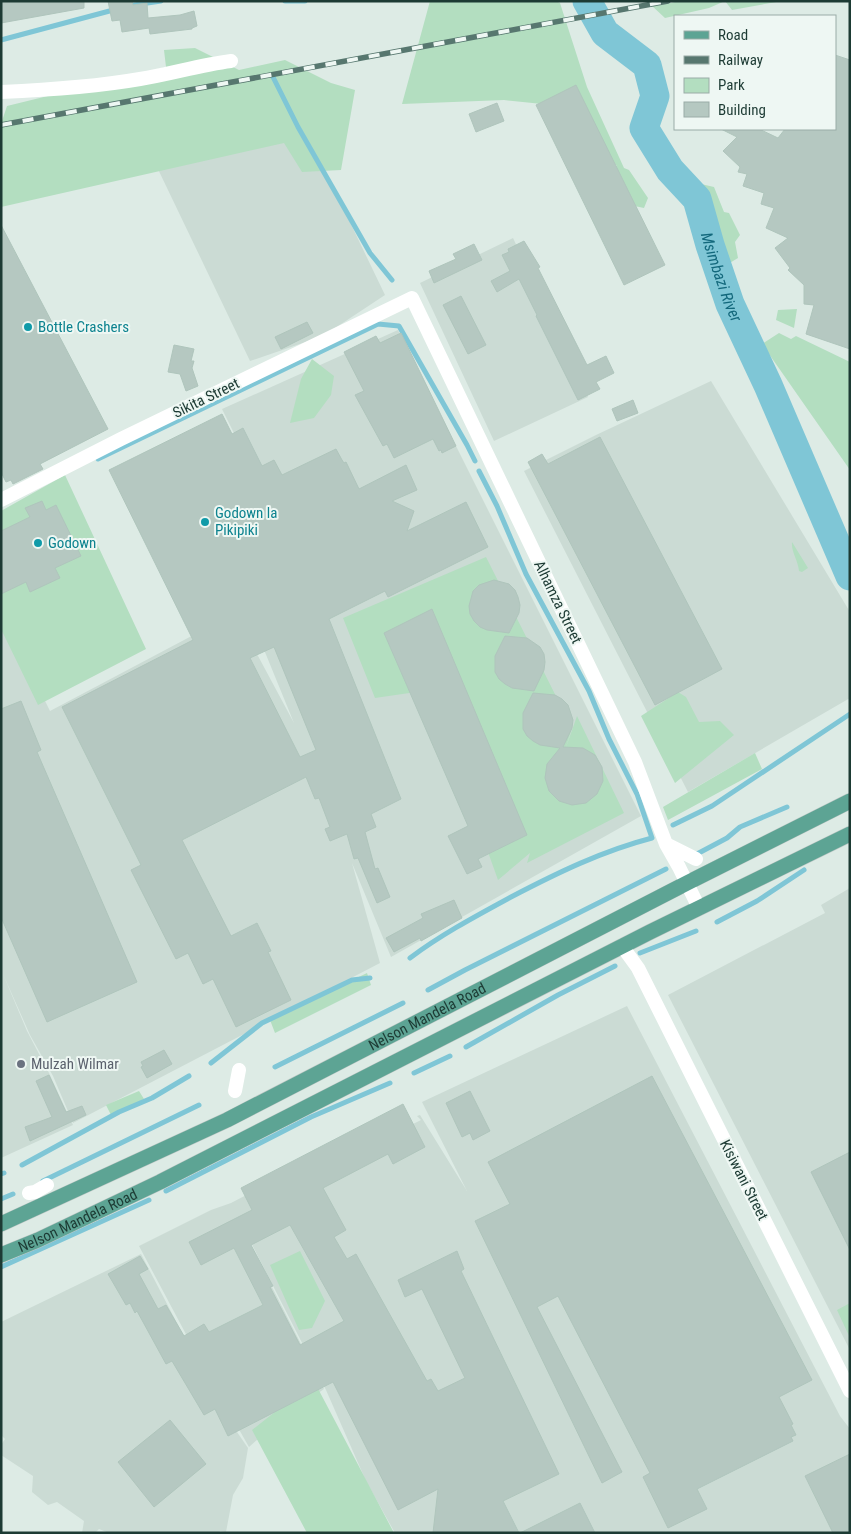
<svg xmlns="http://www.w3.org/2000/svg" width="851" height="1534" font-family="'Roboto Condensed',sans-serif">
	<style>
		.built { fill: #cbdbd4 }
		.green { fill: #b3dec0 }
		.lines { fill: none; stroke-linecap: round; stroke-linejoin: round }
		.stream { stroke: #7fc6d6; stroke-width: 5 }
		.river { stroke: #7fc6d6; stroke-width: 29 }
		.building { fill: #b5c8c1; stroke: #afc5bc; fill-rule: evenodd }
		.primary-casing { stroke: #c0c8c6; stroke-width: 16 }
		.street { stroke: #fff; stroke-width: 14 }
		.primary { stroke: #5da494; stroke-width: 15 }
		.rail-casing { stroke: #57776f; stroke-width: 5.5 }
		.rail { stroke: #eef7f3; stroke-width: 4; stroke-dasharray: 11; stroke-linecap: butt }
		.culture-dot { fill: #0f9aa8; stroke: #eef7f3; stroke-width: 2 }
		.worship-dot { fill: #6b7280; stroke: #eef7f3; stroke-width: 2 }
		.labels { text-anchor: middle; stroke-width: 4; stroke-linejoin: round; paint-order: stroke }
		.culture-label { font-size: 15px; fill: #0d838f; stroke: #eef7f3; text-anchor: start }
		.street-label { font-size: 15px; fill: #1d3b34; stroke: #eef7f3 }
		.worship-label { font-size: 15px; fill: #5b616d; stroke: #eef7f3; text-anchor: start }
		.water-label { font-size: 16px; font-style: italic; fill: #13687c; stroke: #eef7f3 }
	</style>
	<rect width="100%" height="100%" fill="#ddebe5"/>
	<path class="built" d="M307 133 385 295 323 336 250 361 156 165Z
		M513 238 588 397 494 441 420 283Z
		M398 330 641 816 391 957 352 863 380 963 73 1123 53 1076 30 1035 3 974 27 1031 49 1073 73 1125 1 1158V612L50 711 235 613 294 723 249 613 305 576 222 409Z
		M711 381 850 612V698L688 792 524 471 596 435Z
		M850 888V1350L668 995 825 913 821 905Z
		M627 1006 815 1368 840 1416 850 1429V1533H395L366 1481 326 1390 241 1223 249 1242 324 1389 282 1418 249 1447 204 1368 139 1246 211 1210 231 1203 399 1116 407 1127 421 1120 417 1116 420 1115 467 1191 422 1102Z
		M141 1254 178 1325 237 1432 248 1448 243 1478 233 1495 226 1532 220 1531 219 1533H109L99 1529 95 1533H82L84 1521 57 1502 48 1505 32 1492 33 1476 1 1455V1445L5 1439 1 1435V1322Z"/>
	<path class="green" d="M430 1H556L560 3 587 87 624 168 629 170 648 198 644 208 625 204 603 163 617 166 552 105 504 100 402 104Z
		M680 1H725L709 8 665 18 651 5 655 6Z
		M725 1H782L732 10Z
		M195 48 239 70 285 60 331 83 355 90 341 170 302 172 284 143 1 207V124L7 106 166 67 164 50Z
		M701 184 714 187 724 212 729 213 740 235 735 242 738 258 728 264Z
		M797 309 794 328 776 320 778 310Z
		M779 333 791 339 796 336 850 362V470L762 344Z
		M312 359 334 376 331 395 314 418 290 423 301 379Z
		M65 475 146 649 38 705 1 629V511Z
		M792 542 808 568 802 572 799 571C798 560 791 552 792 542Z
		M486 557 572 728 565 750 577 716 624 813 527 863 530 853 498 880 430 690 375 698 343 618Z
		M678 692 686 697 699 722 720 721 734 735 675 783 641 716Z
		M755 753 762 769 668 820 663 807Z
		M367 973 371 985 275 1033 270 1020Z
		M139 1091 144 1099 112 1117 106 1105Z
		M300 1251 325 1301 312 1328 299 1330 270 1265Z
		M850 1303V1338L837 1310Z
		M314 1381 394 1533H307L252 1430Z"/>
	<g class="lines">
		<path class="stream" d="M285 1H305
			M127 6 161 1
			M1 40 117 9
			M273 77 298 127 370 253 392 280
			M98 459 378 324 399 326 467 445 475 461
			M673 825 712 806 850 714
			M695 855 727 838 740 827 787 807
			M717 922 757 901 804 870
			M640 953 696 931
			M410 958C442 934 476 916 511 897 557 873 602 851 652 838L637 794 609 739 589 691 526 574 497 506 479 471
			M428 990 465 970 666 869
			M466 1047 558 995 615 966
			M211 1063 262 1023 352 980 370 978
			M275 1067 403 1003
			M414 1073 450 1056
			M22 1165 119 1112 152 1098 189 1076
			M1 1174 4 1173
			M43 1181 199 1105
			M166 1191 311 1117 390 1083
			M1 1199 13 1194
			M1 1267 149 1200"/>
		<path class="river" id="s1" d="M587 1 605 33 647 65 655 96 644 128 670 170 697 199 710 245 730 304 768 385 850 576"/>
	</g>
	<path class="building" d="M1 1H84V8L1 23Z
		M108 1H132L133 5 147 3 148 18 180 15 194 11 197 26 192 28V29L150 34 149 28 122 32 120 20 112 21Z
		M835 55 850 60V349L806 334 814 305 804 304V285L788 270 790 268 775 248 788 238 766 228 774 208 761 204 764 193 743 186 747 174 738 172 740 167 723 151 737 137 721 129H759L778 138 785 129H835Z
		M576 85 665 265 624 285 536 105Z
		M497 103 504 121 476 132 469 114Z
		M1 225 108 429 40 464 43 469 13 484 11 480 6 482 1 472Z
		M524 241 540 267 538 268 587 365 606 356 614 373 596 382 600 389 578 400 536 316 537 315 519 279 497 292 491 281 510 271 502 255 509 252 508 249Z
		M474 244 482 260 434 283 429 271 456 259 453 254Z
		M461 296 486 345 468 354 443 305Z
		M307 322 313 333 281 349 275 337Z
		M401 333 456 446 442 453 441 450 439 451 433 439 394 458 387 444 383 446 355 395 364 391 344 352 376 336 380 343Z
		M174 345 194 349 191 361H194L192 368 198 386 186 391 180 374 168 372Z
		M633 400 638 413 617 421 612 409Z
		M222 414 232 434 243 428 262 466 274 460 282 475 336 449 342 460 344 463 346 462 359 489 406 465 417 490 392 501 414 511 407 531 466 502 488 547 388 597 385 591 329 619 401 799 371 814 376 827 365 832 375 869 378 868 390 897 377 903 358 858 354 859 347 834 330 841 325 829 330 827 319 798 315 799 306 777 182 840 231 936 257 923 271 951 268 952 291 1000 236 1027 213 979 203 984 188 953 176 959 131 870 141 865 62 707 193 640 109 470ZM274 647 316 750 300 757 250 658Z
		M600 437 722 669 655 705 528 462 542 454 548 464Z
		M42 501 46 510 56 505 81 556 55 568 60 578 30 592 26 582 1 594V531L30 517 25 508Z
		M494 580 509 584 515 590 518 597 520 605 519 613 509 633 487 630 480 627 474 621 470 614 469 606 473 591 479 585Z
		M432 609 527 835 478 859 482 867 467 874 448 836 468 826 384 633Z
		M505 636 527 638 540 647 544 654 545 662 544 670 534 691 512 688 505 684 499 679 495 672V656Z
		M533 693 555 695 562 699 568 705 573 720 572 728 563 747 583 748 595 755 602 767 603 781 597 794 586 803 572 805 559 801 549 791 545 778 547 764 560 748 540 745 533 741 527 736 523 729V713Z
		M21 701 41 750 37 752 137 982 47 1022 1 917V709Z
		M454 900 462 918 421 941 420 938 394 952 386 938 423 918 421 914Z
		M164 1050 172 1064 147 1078 141 1067 143 1066 141 1062Z
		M49 1075 66 1112 82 1106 86 1115 30 1141 25 1127 52 1117 36 1081Z
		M652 1076 812 1380 779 1397 793 1424 791 1425 796 1435 791 1437 793 1441 697 1489 707 1509 668 1528 643 1477 650 1473 558 1296 537 1307 622 1472 602 1483 475 1221 510 1204 488 1162Z
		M470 1091 490 1131 473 1140 470 1133 462 1137 446 1103Z
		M403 1104 425 1147 393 1164 388 1154 323 1188 346 1230 334 1237 347 1259 356 1254 427 1381 431 1379 438 1391 465 1378 422 1289 405 1297 398 1280 457 1251 464 1269 461 1271 559 1474 503 1501 519 1533H433L438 1489 398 1510 333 1382 228 1436 215 1409 204 1415 172 1361 166 1364 137 1311 135 1313 130 1303 126 1305 108 1274 140 1256 148 1269 139 1274 158 1309 166 1305 184 1336 204 1324 209 1332 263 1305 234 1248 201 1265 189 1242 252 1210 241 1188ZM290 1225 344 1321 300 1345 270 1287 273 1286 251 1245Z
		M850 1152V1250L811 1172Z
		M170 1420 206 1464 154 1507 118 1462Z
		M850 1454V1533H833L805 1476Z
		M580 1503 595 1533H520Z"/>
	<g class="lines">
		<g class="primary-casing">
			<g id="primary">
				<path id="s2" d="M1 1224 227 1120 687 883 850 801"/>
				<path id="s3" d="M1 1255 38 1240 160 1182 650 932 850 834"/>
			</g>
		</g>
		<path class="street" d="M1 92C47 90 94 87 140 79 171 74 200 65 231 61
			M1 500 121 439 412 298 635 762 666 844 679 867 699 908
			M666 844 696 859
			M622 946 638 968 850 1391
			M235 1091 239 1070
			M29 1193 35 1192 47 1185"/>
		<use href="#primary" class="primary"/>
		<g class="rail-casing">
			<path id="rail" d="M1 125 668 1"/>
		</g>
		<use href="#rail" class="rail"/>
	</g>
	<g class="culture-dot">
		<circle cx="28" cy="327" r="5"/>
		<circle cx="205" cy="522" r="5"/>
		<circle cx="38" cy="543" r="5"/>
	</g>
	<circle class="worship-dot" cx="21" cy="1064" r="5"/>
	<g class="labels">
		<g class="culture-label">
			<text x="38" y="332">Bottle Crashers</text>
			<text x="215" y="518">Godown la<tspan x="215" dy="17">Pikipiki</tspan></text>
			<text x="48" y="548">Godown</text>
		</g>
		<g class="street-label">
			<text transform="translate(206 398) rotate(-26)" y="5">Sikita Street</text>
			<text transform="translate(558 602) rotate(64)" y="5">Alhamza Street</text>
			<text dy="5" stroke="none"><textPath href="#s2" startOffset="474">Nelson Mandela Road</textPath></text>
			<text transform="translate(744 1180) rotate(63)" y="5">Kisiwani Street</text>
			<text dy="5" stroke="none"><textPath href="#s3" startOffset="84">Nelson Mandela Road</textPath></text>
		</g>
		<g class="worship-label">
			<text x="31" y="1069">Mulzah Wilmar</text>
		</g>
		<g class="water-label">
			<text dy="6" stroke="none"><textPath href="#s1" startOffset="326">Msimbazi River</textPath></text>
		</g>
	</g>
	<rect width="851" height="1534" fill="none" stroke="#1d3b34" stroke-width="5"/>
	<rect x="674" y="15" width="162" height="115" fill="#eef7f3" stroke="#9aaca7"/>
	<rect x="684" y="31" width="25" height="8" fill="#5da494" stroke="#9aaca7"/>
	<text x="718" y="40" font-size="15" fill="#1d3b34">Road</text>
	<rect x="684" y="56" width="25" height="8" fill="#57776f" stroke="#9aaca7"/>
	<text x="718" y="65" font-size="15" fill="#1d3b34">Railway</text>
	<rect x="684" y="78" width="25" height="15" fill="#b3dec0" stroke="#9aaca7"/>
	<text x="718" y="90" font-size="15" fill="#1d3b34">Park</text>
	<rect x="684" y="102" width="25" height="15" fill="#b5c8c1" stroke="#9aaca7"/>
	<text x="718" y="115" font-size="15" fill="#1d3b34">Building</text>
</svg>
